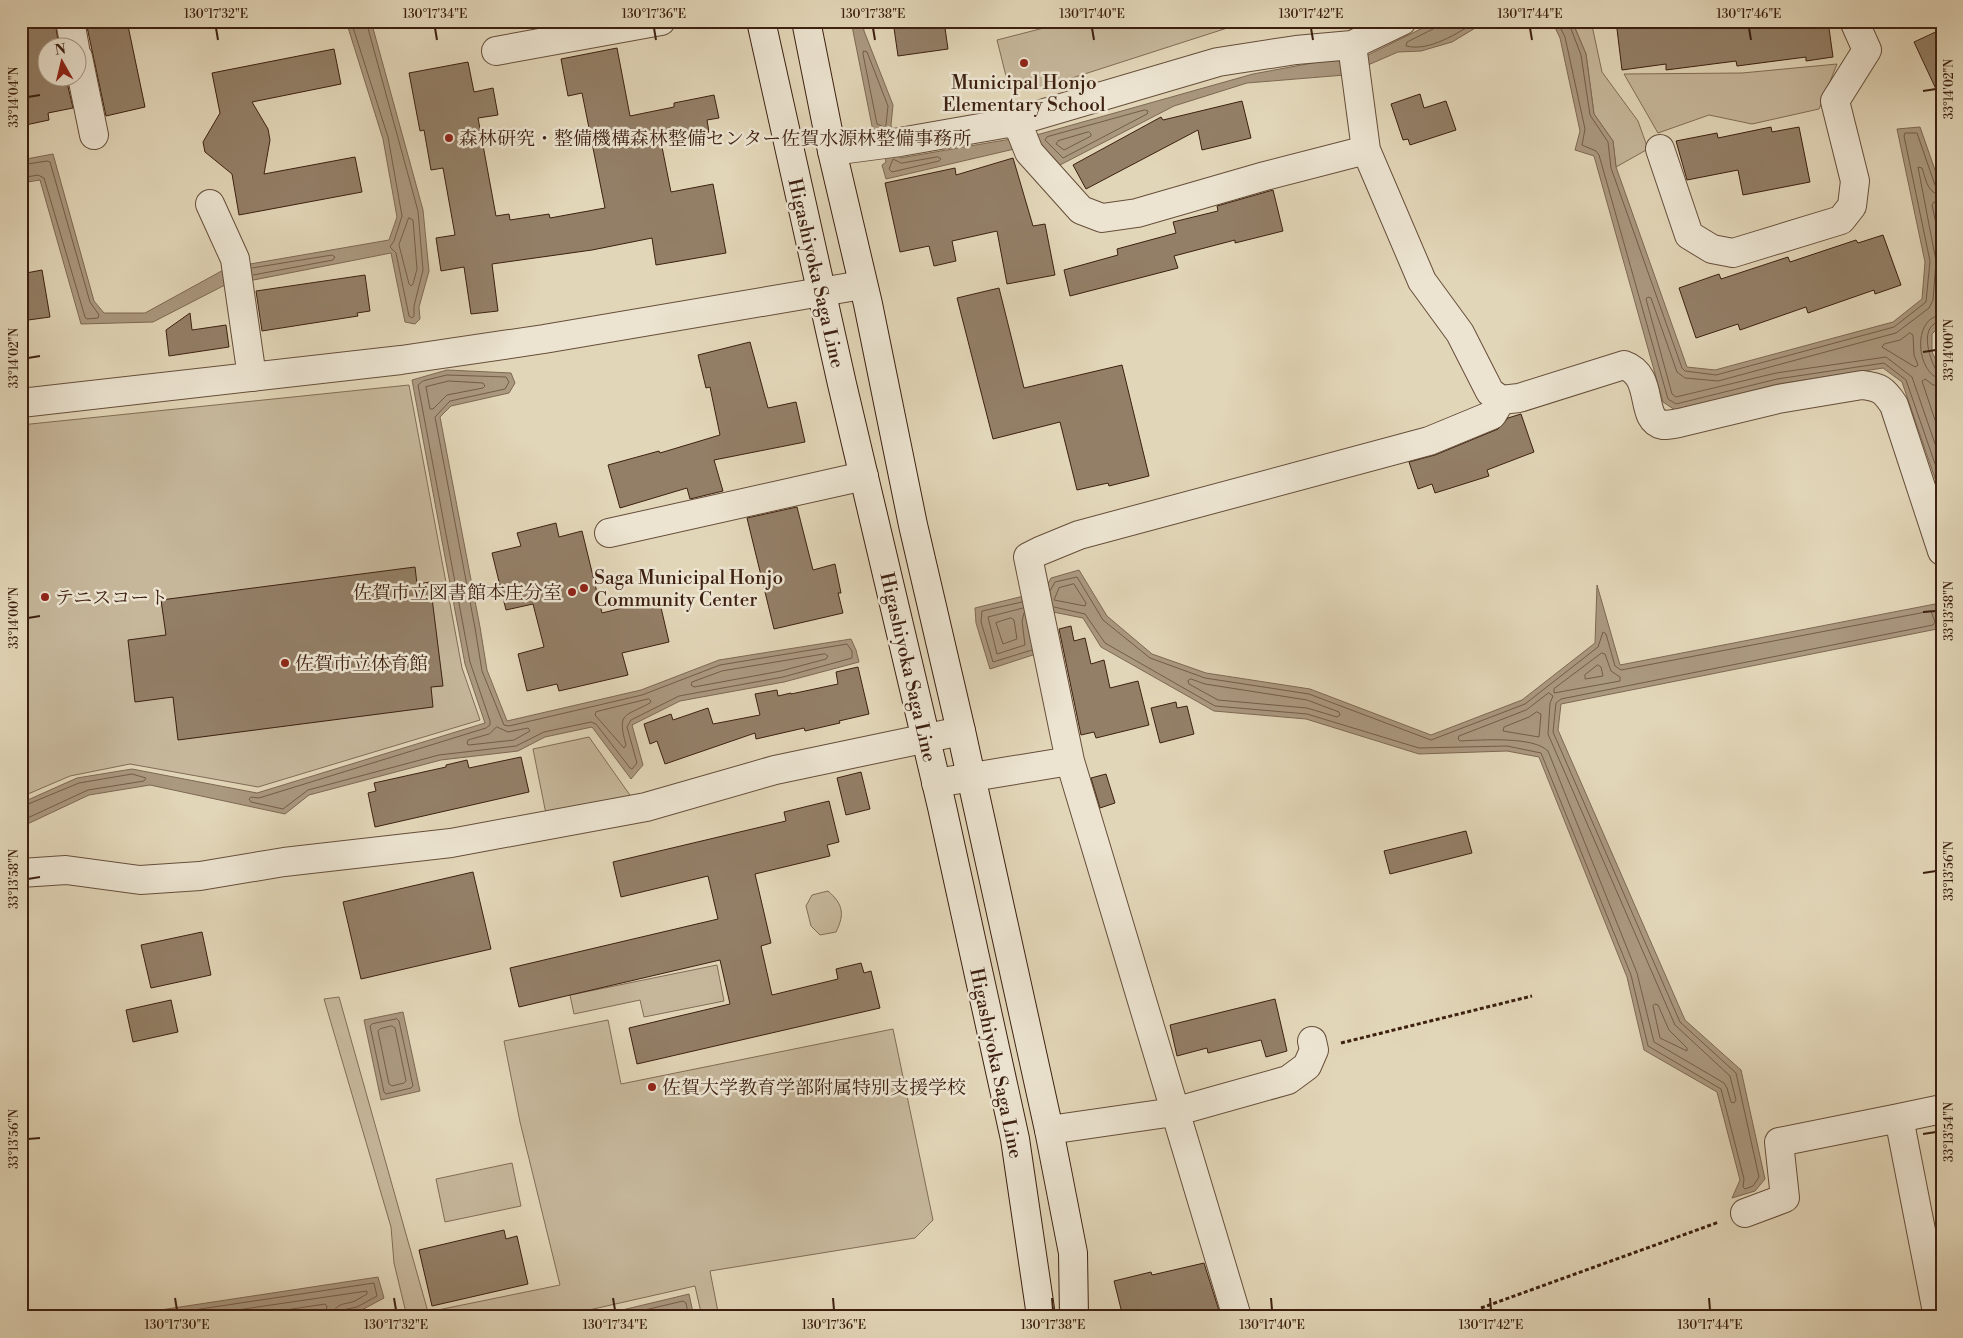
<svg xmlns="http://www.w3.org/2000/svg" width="1963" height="1338" font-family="'Libre Bodoni','Noto Serif JP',serif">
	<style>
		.green { fill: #c6b79b; stroke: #826c56 }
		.water { fill: #aa987f; stroke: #7e6853 }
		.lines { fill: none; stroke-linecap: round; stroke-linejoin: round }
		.shore { stroke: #745c48; stroke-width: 1 }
		.building { fill: #937f67; stroke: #3d2010 }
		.minor-casing { stroke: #664e3a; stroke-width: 30 }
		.tertiary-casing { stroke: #664e3a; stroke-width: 30 }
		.secondary-casing { stroke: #3d2010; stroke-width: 30 }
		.path { stroke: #3d2010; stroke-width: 3; stroke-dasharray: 4 2.5; stroke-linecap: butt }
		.minor { stroke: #ece4d1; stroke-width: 28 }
		.tertiary { stroke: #ece4d1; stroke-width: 28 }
		.secondary { stroke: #ece4d1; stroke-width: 28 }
		.ticks { fill: none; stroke: #3d2010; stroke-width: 2 }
		.poi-dot { fill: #8f2418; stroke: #ece4d1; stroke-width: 2 }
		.labels { text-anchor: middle; stroke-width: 5; stroke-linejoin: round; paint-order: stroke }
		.poi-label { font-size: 19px; fill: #3d2010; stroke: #ece4d1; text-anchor: start }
		.street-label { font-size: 19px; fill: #3d2010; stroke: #ece4d1 }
		.neatline { fill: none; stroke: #3d2010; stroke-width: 2 }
		.ticks-label { font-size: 12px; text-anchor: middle; fill: #3d2010 }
	</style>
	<rect width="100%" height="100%" fill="#e2d6b8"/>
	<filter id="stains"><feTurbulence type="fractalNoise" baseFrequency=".004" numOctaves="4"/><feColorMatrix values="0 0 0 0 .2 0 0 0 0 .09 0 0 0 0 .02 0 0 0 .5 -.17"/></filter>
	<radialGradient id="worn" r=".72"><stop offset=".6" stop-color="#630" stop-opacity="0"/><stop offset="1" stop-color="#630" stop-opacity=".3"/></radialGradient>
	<path class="green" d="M1071 21H1249L1041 88 1008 84 997 40Z
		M1572 21H1591L1602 72 1638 121 1648 149 1616 167 1613 141 1594 114 1586 54Z
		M1837 64 1819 109 1752 124 1709 115 1658 133 1624 74 1742 73Z
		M409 385 462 668 480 720 258 787 130 764 70 776 21 797V425Z
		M589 737 632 798 546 814 533 749Z
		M828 891C843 904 845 914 836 932L820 935 811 926 806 906 812 895Z
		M717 965 724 1001 644 1017 640 1000 574 1014 570 995Z
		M339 997 428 1312 560 1285 520 1122 504 1041 608 1020 621 1084 893 1029 933 1220 915 1238 710 1271 719 1317H702L695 1286 558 1317H407L394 1263 391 1227 324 999Z
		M512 1163 521 1206 445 1222 436 1179Z"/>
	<path class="water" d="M346 21H371L423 210 429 271 419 307 420 319 415 324 405 322 391 253 223 286 153 322 81 324 40 180 21 183V160L53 154 94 301 104 313H145L227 268 389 240 397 217 383 139Z
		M851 21H863L864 31 893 105 891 125 900 158 1040 134 1253 74 1334 59 1366 56 1437 21H1487L1452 42 1421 51 1398 52 1345 75 1247 83 1174 106 1060 165 1040 143 886 179 882 165 886 162 878 130 873 131Z
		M1552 21H1572L1586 54 1594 114 1613 141 1616 167 1687 367 1715 370 1893 322 1922 299 1925 262 1897 129 1920 127 1942 190V324L1932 334V352L1942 372V499L1902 382 1883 368 1778 384 1675 410 1663 402 1594 156 1575 150 1580 131 1560 38Z
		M447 370 511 373 515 383 509 393 451 406 440 417 480 627 487 670 507 721 641 690 719 660 851 639 856 650 859 662 784 682 680 701 632 725 643 765 631 779 592 727 545 737 518 751 441 760 309 795 285 814 150 785 89 795 21 827V803L77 778 132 769 257 793 485 723 465 664 412 380Z
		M1079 570 1107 616 1152 654 1206 673 1310 689 1431 735 1522 700 1595 643 1597 585 1620 665 1935 604 1942 628 1561 704 1558 730 1685 1020 1741 1070 1765 1179 1755 1191 1732 1198 1740 1180 1717 1092 1644 1050 1627 977 1539 757 1507 751 1419 754 1306 719 1214 711 1101 647 1083 618 1053 612 1033 620 1039 653 990 669 976 623 975 608 1044 591 1051 578Z
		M403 1012 420 1091 381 1100 364 1020Z
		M378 1277 384 1298 358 1312 329 1317H114Z
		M689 1294 694 1317H593Z"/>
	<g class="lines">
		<path class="shore" d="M351 21 388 137 402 216 394 241 390 247 396 253 409 316 412 318 414 316V306L423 270 418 211 366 21
			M1438 21 1435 28 1407 42 1406 46C1429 52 1458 33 1477 21
			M1557 21 1565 37 1585 129 1582 145 1596 151 1599 155 1668 399 1676 404 1777 379 1884 363 1906 380 1942 484
			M1568 21 1581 55 1590 115 1608 142 1611 168 1682 368 1685 371 1716 375 1894 327 1926 302 1930 261 1904 136 1905 133H1917L1935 185 1937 188 1942 189
			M864 51 867 52 888 106 886 125 884 127 877 124 863 54Z
			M1145 110 1148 111 1147 114 1063 158 1045 140 1047 137Z
			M1089 132 1091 134V136L1064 150 1056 144 1058 141Z
			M938 157 941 159 939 161 892 172 889 169 893 159 901 163Z
			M21 165 47 161 50 162 90 302 99 315 98 318 87 319 85 317 44 178 38 175 21 178
			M1942 195C1927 194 1926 179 1922 168L1918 167 1936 261 1933 300 1929 308 1896 333 1718 381 1685 378 1677 372 1651 298 1648 297 1646 299 1672 394 1676 397 1776 373 1886 357 1912 377 1942 464
			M1942 203 1934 202 1932 205 1942 251
			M409 218 413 220 417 269 413 284 411 286 409 284 399 245Z
			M252 268 332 255 335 257 333 260 253 275
			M1942 315C1910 317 1917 377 1942 379
			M1942 321C1918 324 1929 357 1936 370L1942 372
			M1910 333 1913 335 1914 355 1918 365 1915 367 1882 347 1884 344 1900 340Z
			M447 375 506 377 509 382 505 389 450 401 435 417 475 628 482 671 504 725 509 726 642 695 720 665 847 644 852 651V658L783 677 679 696 631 720 627 727 637 763 632 769 630 768 596 724 591 722 544 732 516 746 439 755 308 790 283 809 251 802 249 799 251 797 259 798 486 728 490 725V721L470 662 418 385 423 381Z
			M449 381 483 383 485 386 483 388 447 395 433 409H430L426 387Z
			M1942 386 1933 385 1925 379 1922 381 1942 441
			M1074 584 1086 603 1085 606 1054 600 1059 588Z
			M1050 591 1055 582 1077 577 1103 620 1150 658 1205 678 1309 694 1431 740 1525 704 1598 647 1603 632 1606 634 1615 666 1621 670 1931 611 1935 622 1933 625 1561 699 1556 703 1553 732 1680 1022 1736 1073 1759 1177 1753 1186 1745 1189 1743 1187 1744 1179 1721 1089 1648 1046 1631 975 1541 753 1507 746 1419 748 1307 714 1215 706 1105 643 1085 614 1054 607
			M1022 602 982 611 981 622 993 662 1032 650
			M1023 608 988 617 997 654 1025 645 1022 621 1024 613
			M1011 618 1014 620 1017 639 1003 644 996 623Z
			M1602 653 1605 654 1611 671 1620 677V681L1554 693V689Z
			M825 654 828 656 826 659 781 671 694 687 691 685 692 682 722 671Z
			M1598 665 1601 667 1603 676 1585 679V675Z
			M1191 679 1205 684 1307 700 1339 712 1340 715 1337 717 1307 708 1218 700 1189 684 1188 681Z
			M1549 693 1553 696 1550 703 1548 734 1675 1025 1730 1076 1736 1100 1734 1103 1731 1102 1727 1088 1724 1083 1654 1042 1637 973 1548 751C1533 736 1481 740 1460 741L1458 739 1459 736 1526 710Z
			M649 699 651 701 650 703C624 717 617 712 626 745L624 748 595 715 596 712Z
			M1537 712 1541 714 1539 737 1503 731 1504 727 1529 717Z
			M497 727 508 732 528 728 530 731 514 740 469 745 467 744 468 740 489 734Z
			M21 807 79 783 132 774 146 778 144 781 88 790 21 821
			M1655 1004 1658 1005 1669 1030 1687 1048V1051L1660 1038 1653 1006Z
			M397 1019 399 1021 413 1086 411 1088 386 1094 384 1092 370 1026 372 1024Z
			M392 1026 395 1028 406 1081 404 1083 392 1086 389 1084 378 1031 380 1029Z
			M147 1317 374 1283 377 1296 357 1307 342 1310 339 1317
			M189 1317 367 1291V1294C363 1296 359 1299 355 1301 345 1305 334 1302 333 1317
			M239 1317 325 1304 327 1306 325 1317
			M615 1317 683 1301 686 1303 689 1317"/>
	</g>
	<path class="building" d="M21 21H55L59 48H48V78H66L73 108 48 113 49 120 21 126Z
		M127 21 145 107 106 116 86 22Z
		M893 21H944L948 49 898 56Z
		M1616 21H1828L1833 57 1806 61V57L1737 66 1736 61 1666 70V64L1622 70Z
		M1942 29V102L1914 42Z
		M617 48 630 116 674 107V103L714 95 719 118 707 120 709 132 661 142 671 192 713 184 726 253 656 265 652 238 592 250 492 264 498 311 471 314 464 267 441 271 436 238 455 235 443 168 431 170 424 130 420 131 409 73 468 62 474 92 493 88 498 115 478 118 496 216 509 214 510 220 549 214 550 218 605 208 582 93 568 96 561 59Z
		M334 49 341 84 252 102 268 129 270 140 264 174 355 157 362 192 239 215 232 174 205 152 203 142 220 113 212 73Z
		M1420 94 1424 108 1446 101 1456 130 1410 145 1408 139 1403 140 1391 104Z
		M1242 101 1251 138 1202 150 1198 130 1086 189 1073 165 1161 117 1163 120Z
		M1771 127 1772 132 1799 127 1810 182 1743 195 1738 170 1687 180 1676 141 1717 133 1718 138Z
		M1013 158 1033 226 1045 224 1055 275 1007 284 997 231 952 241 956 261 934 266 929 246 900 252 885 183 955 168 956 175Z
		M1273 190 1283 231 1235 243V240L1174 256 1178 268 1070 296 1064 270 1118 255 1117 249 1176 233 1173 222 1218 211 1217 206Z
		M1883 235 1901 285 1875 294 1874 290 1808 313 1806 307 1740 330 1738 324 1696 338 1679 288 1719 274 1721 279 1788 257 1790 262 1856 240 1858 243Z
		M42 270 50 317 21 321V274Z
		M365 275 370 311 357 313 358 316 262 331 256 291Z
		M999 288 1024 388 1122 365 1149 476 1109 486 1108 483 1077 490 1060 422 993 439 957 298Z
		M190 313 192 330 226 325 229 347 169 356 166 330Z
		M750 342 768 408 796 402 805 442 714 460 723 491 690 499 687 488 620 508 608 465 659 451 660 453 720 435 710 387 706 388 698 355Z
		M1521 414 1534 452 1487 470 1489 476 1435 493 1432 484 1418 489 1409 462 1435 455 1498 429 1508 418Z
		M797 507 813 570 835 564 841 593H838L843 613 774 629 747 518Z
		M556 523 559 537 582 531 602 613 659 599 669 642 622 653 628 675 559 691 557 684 527 691 518 654 544 647 533 604 506 610 492 553 521 546 517 533Z
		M415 567 417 584 430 582 443 686 431 687 433 707 178 740 173 697 135 702 128 640 166 635 161 600Z
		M1071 626 1074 641 1085 638 1091 664 1104 660 1110 688 1138 681 1149 725 1096 738 1094 732 1081 735 1059 629Z
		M858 667 869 714 839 721 840 723 805 731 804 728 756 739 755 733 665 764 657 741 650 744 644 724 671 714 673 720 708 708 713 724 760 715 755 694 777 690 778 696 791 693V694L838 684 836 672Z
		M1176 702 1177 708 1187 706 1194 734 1160 743 1151 708Z
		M521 757 529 792 375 827 368 793 376 791 374 783 446 767V765L467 760 469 768Z
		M861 772 870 809 846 815 837 778Z
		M1106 774 1115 803 1100 808 1091 778Z
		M829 801 839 842 827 845 830 856 755 874 771 943 761 946 772 995 838 979 836 969 861 963 864 973 871 971 880 1008 637 1064 629 1028 730 1004 720 960 519 1007 510 968 718 919 708 876 621 897 613 862 786 821 784 812Z
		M1466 831 1472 853 1390 874 1384 851Z
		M473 872 491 949 361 979 343 902Z
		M202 932 211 975 151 988 141 945Z
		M1275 999 1287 1051 1266 1057 1261 1040 1208 1053 1207 1048 1177 1056 1170 1025Z
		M171 1000 178 1032 133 1042 126 1010Z
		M504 1230 506 1239 517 1236 528 1284 432 1306 419 1250Z
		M1204 1263 1221 1317H1123L1114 1281 1151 1272 1152 1275Z"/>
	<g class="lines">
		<g class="minor-casing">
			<path id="minor" d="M70 21 75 48
				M1352 45 1366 150 1422 281 1460 333 1490 392 1501 400 1519 398 1624 365C1656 376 1638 420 1663 425 1667 425 1674 424 1679 423L1778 399 1862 385C1880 387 1884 390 1894 405L1942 551
				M496 51 661 21
				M78 57 94 135
				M1014 122 1021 132 1029 152 1081 210 1102 218 1137 213 1265 176 1366 150
				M1660 149 1689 235 1712 249 1733 253 1841 220 1852 206 1855 181 1835 101 1867 50 1854 21
				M832 151 900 142 1014 122 1218 62 1296 50 1352 45 1402 21
				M210 204 235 259 252 377
				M609 533 864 476
				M1070 761 1028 557 1040 551 1079 535 1429 441 1492 415 1501 400
				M936 783 1070 761 1237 1317
				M21 873 66 870 140 880 200 876 284 862 451 843 646 807 775 770 961 731
				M1049 1130 1174 1112 1288 1080 1307 1066 1314 1050 1312 1041
				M1745 1213 1785 1198 1779 1142 1899 1118
				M1938 1317 1899 1118 1942 1109"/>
		</g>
		<g class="tertiary-casing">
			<path id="tertiary" d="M21 403 401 360 544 339 862 285"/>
		</g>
		<g class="secondary-casing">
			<path id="secondary" d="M761 21 842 384 942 807 1015 1139 1040 1309 1039 1317
				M806 21 832 151 868 304 913 525 961 731 1049 1130 1073 1253 1074 1317"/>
		</g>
		<path class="path" d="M1341 1043 1532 996
			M1481 1308 1719 1222"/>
		<use href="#minor" class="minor"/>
		<use href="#tertiary" class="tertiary"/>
		<use href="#secondary" class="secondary"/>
	</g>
	<path class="ticks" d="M216 28 218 40M435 28 437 40M654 28 656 40M873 28 875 40M1092 28 1094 40M1311 28 1313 40M1530 28 1532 40M1749 28 1751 40M1923 91 1936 89M28 97 40 95M1923 352 1936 350M28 358 40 356M1923 612 1936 611M28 618 40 616M1923 873 1936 871M28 879 40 877M1923 1134 1936 1132M28 1139 40 1138M175 1298 177 1310M394 1298 396 1310M613 1298 615 1310M833 1298 834 1310M1052 1298 1053 1310M1271 1298 1272 1310M1490 1298 1491 1310M1709 1298 1710 1310"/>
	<g class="poi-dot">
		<circle cx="1024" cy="63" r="5"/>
		<circle cx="449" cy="138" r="5"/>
		<circle cx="584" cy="588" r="5"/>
		<circle cx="572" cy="592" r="5"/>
		<circle cx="45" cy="597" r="5"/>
		<circle cx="285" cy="663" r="5"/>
		<circle cx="652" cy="1087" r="5"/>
	</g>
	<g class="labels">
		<g class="poi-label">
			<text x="1024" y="89" text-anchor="middle">Municipal Honjo<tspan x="1024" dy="22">Elementary School</tspan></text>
			<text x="459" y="145">森林研究・整備機構森林整備センター佐賀水源林整備事務所</text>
			<text x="594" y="584">Saga Municipal Honjo<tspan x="594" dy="22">Community Center</tspan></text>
			<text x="562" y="599" text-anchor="end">佐賀市立図書館本庄分室</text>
			<text x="55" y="604">テニスコート</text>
			<text x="295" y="670">佐賀市立体育館</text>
			<text x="662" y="1094">佐賀大学教育学部附属特別支援学校</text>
		</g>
		<g class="street-label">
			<text transform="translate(817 273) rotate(77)" y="7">Higashiyoka Saga Line</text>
			<text transform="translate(909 667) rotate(77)" y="7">Higashiyoka Saga Line</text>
			<text transform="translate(997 1063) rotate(78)" y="7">Higashiyoka Saga Line</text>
		</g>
	</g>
	<rect width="1963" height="1338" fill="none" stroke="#e2d6b8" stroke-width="55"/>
	<g transform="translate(62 62) rotate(352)"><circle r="24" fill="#ece4d1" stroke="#a69684"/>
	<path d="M0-4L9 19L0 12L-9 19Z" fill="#8f2418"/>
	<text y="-8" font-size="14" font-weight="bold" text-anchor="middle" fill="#3d2010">N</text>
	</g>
	<rect x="28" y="28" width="1908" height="1282" class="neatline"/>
	<g class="ticks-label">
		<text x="216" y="18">130°17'32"E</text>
		<text x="435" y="18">130°17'34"E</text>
		<text x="654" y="18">130°17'36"E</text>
		<text x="873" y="18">130°17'38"E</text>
		<text x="1092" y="18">130°17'40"E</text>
		<text x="1311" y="18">130°17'42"E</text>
		<text x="1530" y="18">130°17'44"E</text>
		<text x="1749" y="18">130°17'46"E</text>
		<text transform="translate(1949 89) rotate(-90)" y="4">33°14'02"N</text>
		<text transform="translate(14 97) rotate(-90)" y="4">33°14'04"N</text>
		<text transform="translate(1949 350) rotate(-90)" y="4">33°14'00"N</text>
		<text transform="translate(14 358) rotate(-90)" y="4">33°14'02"N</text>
		<text transform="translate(1949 611) rotate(-90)" y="4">33°13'58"N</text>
		<text transform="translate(14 618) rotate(-90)" y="4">33°14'00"N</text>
		<text transform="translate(1949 871) rotate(-90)" y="4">33°13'56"N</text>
		<text transform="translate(14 879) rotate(-90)" y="4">33°13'58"N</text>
		<text transform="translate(1949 1132) rotate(-90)" y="4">33°13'54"N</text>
		<text transform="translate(14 1139) rotate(-90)" y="4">33°13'56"N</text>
		<text x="177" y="1329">130°17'30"E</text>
		<text x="396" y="1329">130°17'32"E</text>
		<text x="615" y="1329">130°17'34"E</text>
		<text x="834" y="1329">130°17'36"E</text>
		<text x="1053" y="1329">130°17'38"E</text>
		<text x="1272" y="1329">130°17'40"E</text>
		<text x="1491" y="1329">130°17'42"E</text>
		<text x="1710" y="1329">130°17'44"E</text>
	</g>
	<rect width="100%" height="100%" filter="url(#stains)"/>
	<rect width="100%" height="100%" fill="url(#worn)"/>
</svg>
